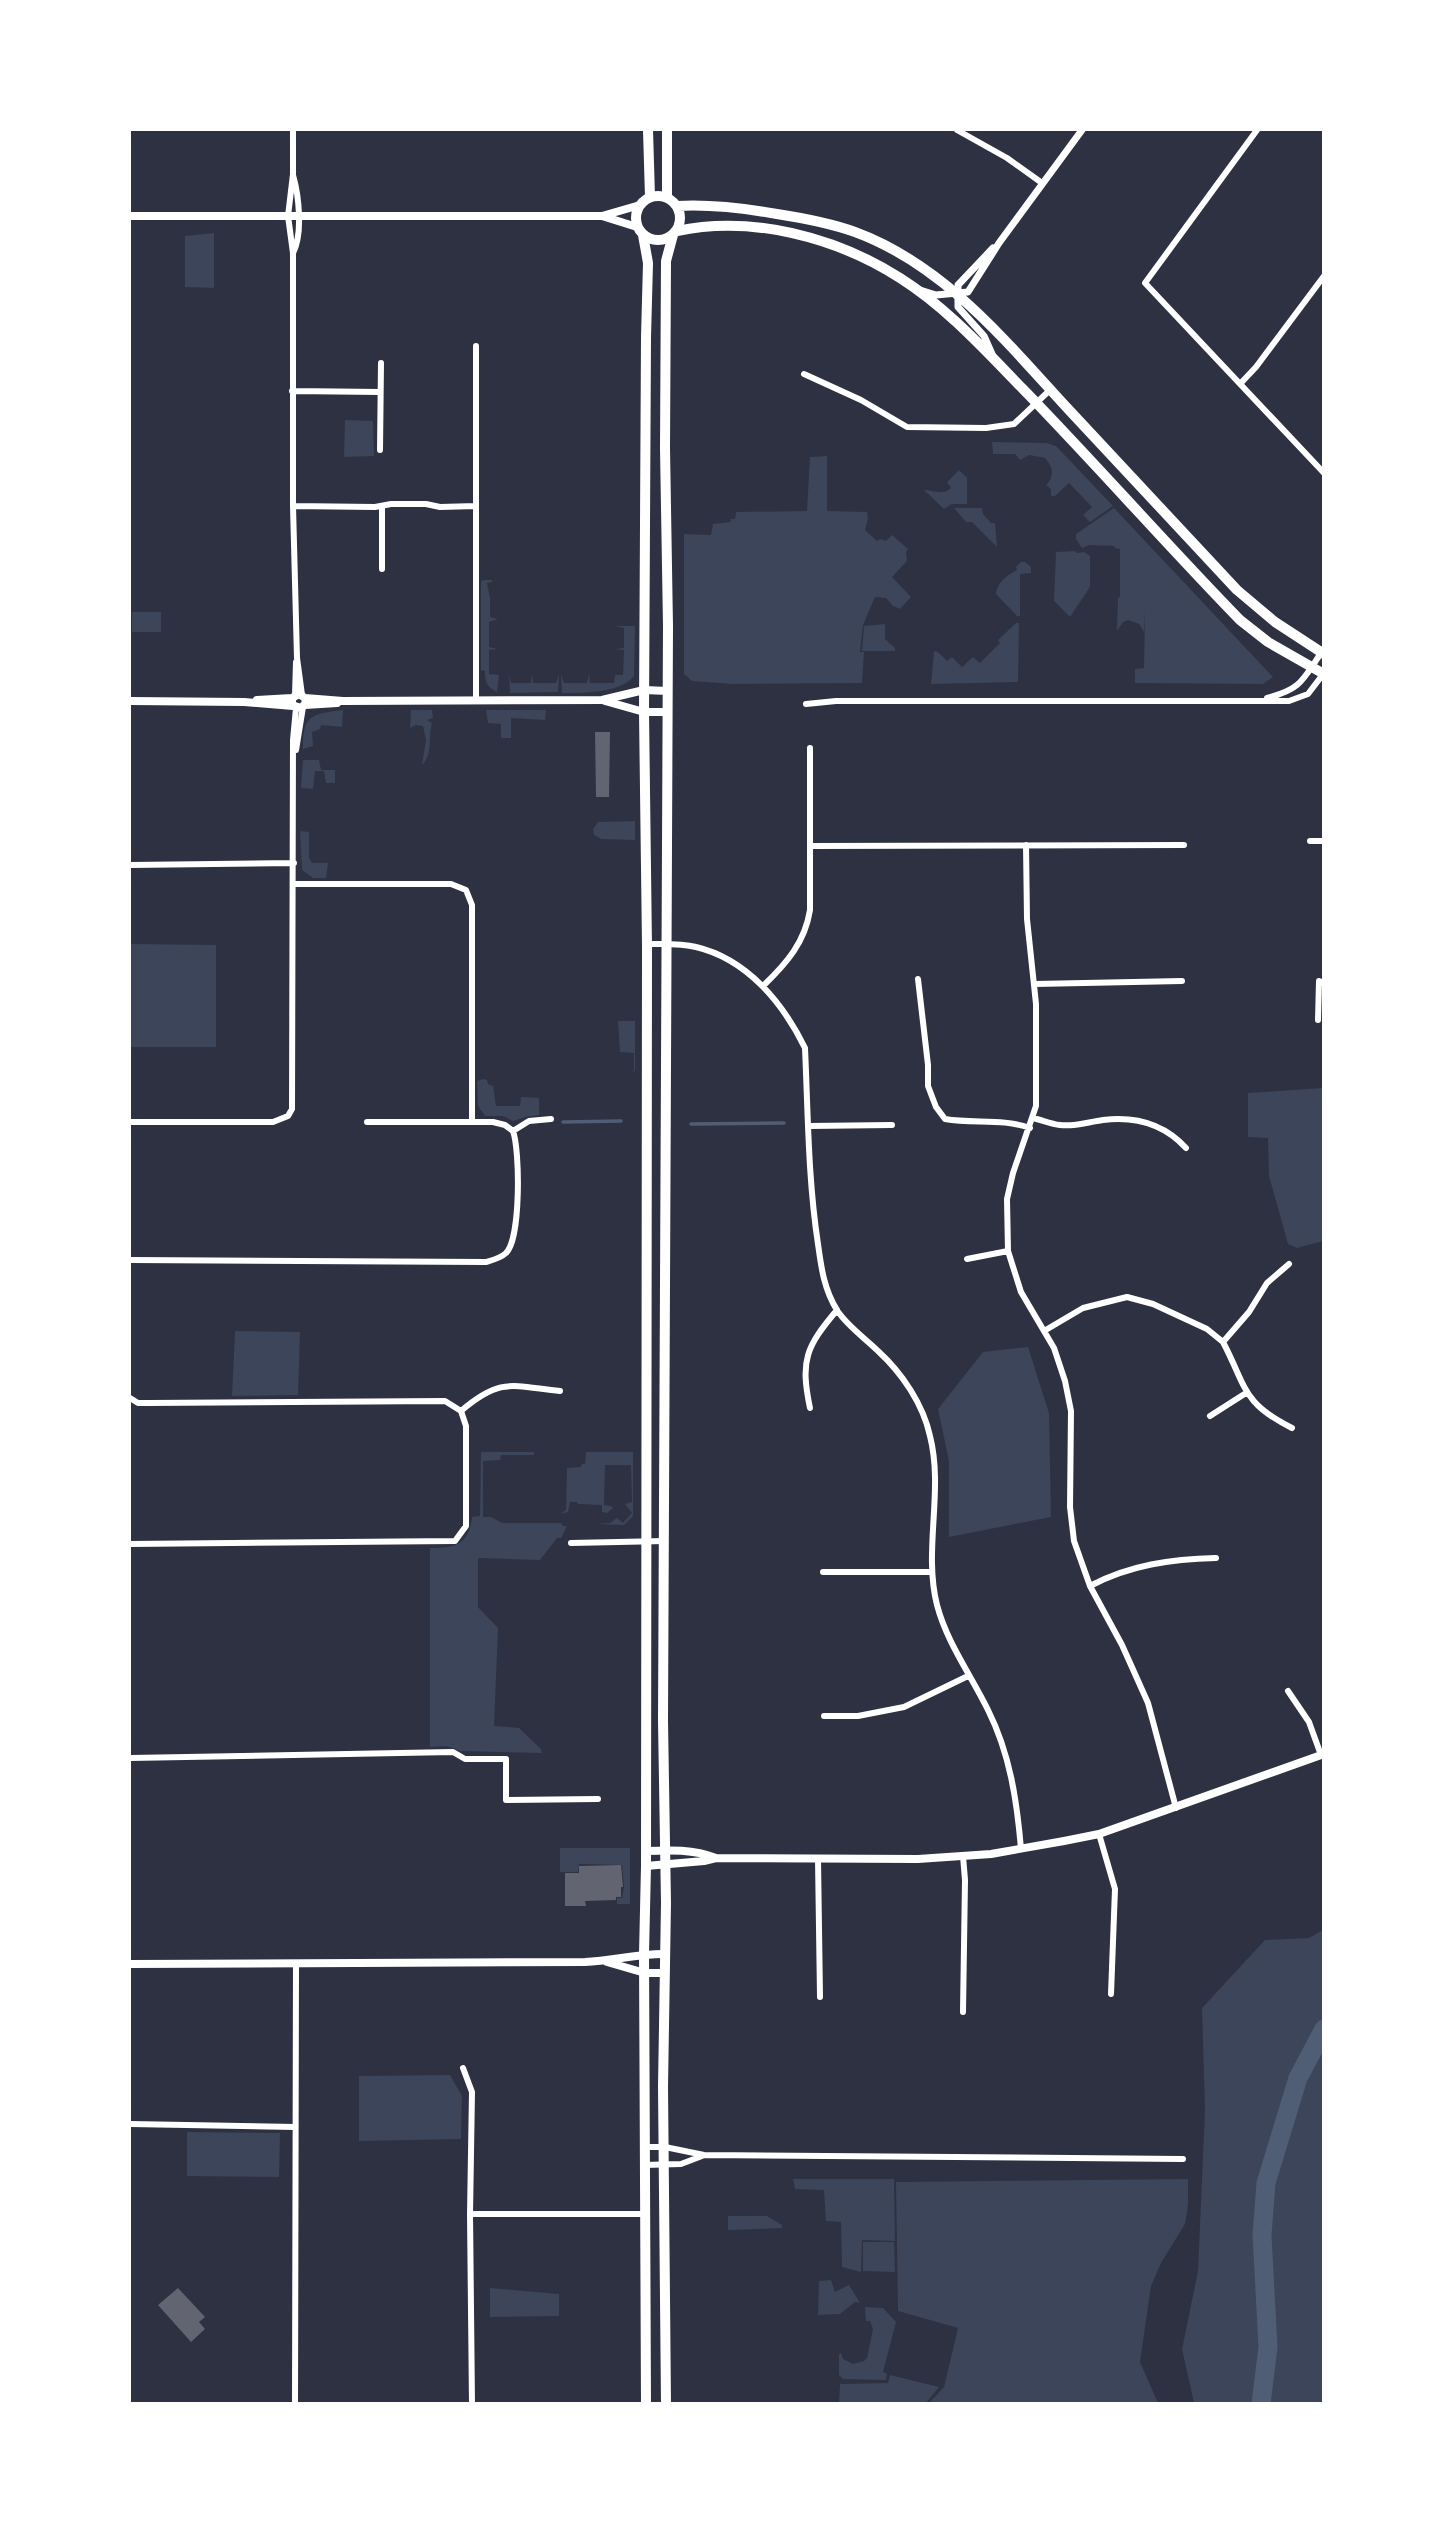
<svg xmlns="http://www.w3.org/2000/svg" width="1453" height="2533" font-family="Jost,sans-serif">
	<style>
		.green { fill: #3c4559 }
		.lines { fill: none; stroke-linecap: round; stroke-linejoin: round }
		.stream { stroke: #4f5d75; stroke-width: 3.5 }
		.river { stroke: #4f5d75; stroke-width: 19 }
		.building { fill: #626471 }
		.minor { stroke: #fff; stroke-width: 6 }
		.tertiary { stroke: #fff; stroke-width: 7 }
		.secondary { stroke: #fff; stroke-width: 8 }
		.primary { stroke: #fff; stroke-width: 10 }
	</style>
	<rect width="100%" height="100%" fill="#2d3142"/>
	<path class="green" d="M214 233V288L185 287V236Z
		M345 420 373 421 374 456 344 457Z
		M992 442 1047 443 1056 446 1113 506 1090 522 1083 515 1092 507 1069 483 1055 496H1051V489L1046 485C1055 476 1053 467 1045 458L1029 455 1020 460 1015 454H993Z
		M827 456V511L867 512 868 518 865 530 877 541 880 539 886 541 892 535 908 549 906 552 907 561 892 577 911 597 900 609 893 606 886 598 875 597 863 625 860 652H864L862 683 732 684 692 681 684 674V534L711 535 713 524 731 522 730 519H735L736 512 807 511 810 457Z
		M959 470 967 478V504H952L944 509 924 490C933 490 943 496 951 488L947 482Z
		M954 508H982L983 514 991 523H995L997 547 972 522H966Z
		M1114 508 1273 677 1263 684 1135 683V669L1144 668 1145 611 1144 632 1139 624 1128 620 1123 622 1117 631 1118 598 1120 597V549L1115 548 1114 546 1089 545 1082 548 1076 539V534Z
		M1075 551 1077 553 1084 552 1090 556V587L1070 617 1054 601 1056 552Z
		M1021 562H1025L1031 567V573L1020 574V616H1017L996 594C997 582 1007 575 1017 570L1016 567Z
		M484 580H492V582L487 583 490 598V617L498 619 489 622V647L498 649 489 650V674L499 675 497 692C486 686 485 682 485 671L481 670V581Z
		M132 612H161V632H132Z
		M1016 623H1019L1018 682 931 684 934 651 938 652 947 661 952 657 962 667 973 657 980 663 1000 643 998 640Z
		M885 624V639L895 648V651H862L864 626Z
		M615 626H635L634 676C621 693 584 693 562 693L561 674 564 683H587L589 674 590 683H614L615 675H623L624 650 615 649 624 648V628Z
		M532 674 533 683H556L559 674 558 692 510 693 509 675 511 683H531Z
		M343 710 342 727 321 725 320 729 312 732 313 746 303 749C302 714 313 714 343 710Z
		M411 710H432L433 718 427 720 432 723C428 737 433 755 422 765L426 740 423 726 416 725 410 728Z
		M546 710 545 720 511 718V738H501V724L488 723 486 710Z
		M303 760H319L321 770H335V783H326L324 771H315L313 789 301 788Z
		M635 821V840L601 839 594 835 593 829 598 822Z
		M300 831 309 832V858L312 863H328L326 878H313L302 870Z
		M130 944 216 945V1047H130Z
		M618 1021H635V1071L632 1072 634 1070V1053L620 1052Z
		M483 1079 487 1080 488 1084 493 1086 496 1106H520L521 1097 539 1098V1115L525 1117 513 1121 503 1116H485L478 1106 477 1081Z
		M1323 1088V1241L1297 1248 1288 1244 1269 1176 1268 1138 1248 1137V1093Z
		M235 1331 300 1332 298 1395 232 1396Z
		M1028 1347 1049 1413 1051 1517 949 1537V1461L938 1409 983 1352Z
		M481 1452H534V1455H501L500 1460 483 1461V1517H491L502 1523H561L563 1526H567L561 1538H557L540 1560 478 1558V1607L498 1628 494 1726 519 1728 541 1749 542 1753 461 1751 446 1746 430 1747V1548C455 1548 469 1545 472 1517L480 1516Z
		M586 1452H633V1516L624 1525 596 1524 610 1523 617 1518 623 1523 632 1513 625 1504 632 1502 631 1465H605L604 1505 611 1506 613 1508 607 1513 602 1512V1505L578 1504 577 1502H570L568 1512 560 1514 566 1510 567 1468 581 1467 582 1464H585Z
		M560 1848H630V1904H617V1898H622L624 1887 622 1865 579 1864 578 1872H560Z
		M1323 1930V2403H1194L1182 2349 1198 2271 1205 2110 1202 2008 1265 1940 1309 1938Z
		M450 2075 462 2096 461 2139 359 2141V2076Z
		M187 2132 280 2133 279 2177 187 2176Z
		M793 2179H894L895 2241 862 2240 861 2272 842 2267 841 2222 826 2221 824 2190 795 2189Z
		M1188 2179V2205L1185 2224 1161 2263 1151 2286 1140 2362 1158 2403H929L944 2387 958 2328 898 2311 896 2182Z
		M728 2216H767L782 2225V2228L728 2230Z
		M863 2242H894L895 2272 863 2271Z
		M831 2280 835 2292 849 2285 860 2303 855 2302 840 2314 818 2315 819 2281Z
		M490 2288 559 2294V2316L490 2317Z
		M865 2307 883 2308 896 2322 883 2372 887 2374 886 2380 843 2379 839 2375V2354L841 2353 843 2359 853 2364 864 2361 867 2358 873 2329 870 2321H866Z
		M890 2375 939 2387 926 2403H839L840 2384 888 2383Z"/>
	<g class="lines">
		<path class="stream" d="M563 1122 621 1121
			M691 1124 784 1123"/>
		<path class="river" d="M1261 2404 1268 2347 1262 2235 1266 2183 1298 2078 1324 2029"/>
	</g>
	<path class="building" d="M595 732H610L609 797H596Z
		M621 1865 623 1887H621V1897H616V1900L585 1901 586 1906H565V1873H579V1866Z
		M178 2288 205 2317 199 2322 205 2329 191 2342 158 2305Z"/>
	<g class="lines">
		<path class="minor" d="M293 130V174L288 216 293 253V506L297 658 302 695
			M957 130 1007 158 1042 183
			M1257 130 1145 283 1324 473
			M293 253C303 234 299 196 293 175
			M476 346V701
			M804 374 861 400 907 427 986 428 1014 424 1050 390
			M1240 384 1256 367 1324 276
			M292 391 380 392
			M380 450 381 363
			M293 506 375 507 391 504H426L440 507 476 506
			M382 506V569
			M295 695 296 662
			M1267 698C1301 689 1302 681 1321 653
			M806 704 836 701H1289L1308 694 1324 673
			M296 750 303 707
			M1310 841H1324
			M1026 845 1027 919 1036 1004V1106L1013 1173 1007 1199 1008 1251 1021 1292 1054 1348 1065 1381 1071 1411 1070 1507 1074 1541 1090 1586 1122 1645 1148 1703 1176 1808
			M810 846 1184 845
			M130 865 294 863
			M294 884H451L466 890 472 905V1122
			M647 944C663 944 681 943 696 947 747 959 783 1003 805 1048 808 1113 808 1179 818 1244 821 1266 824 1290 837 1310 846 1325 865 1338 878 1351 902 1373 923 1404 930 1436 944 1491 923 1550 937 1605 947 1643 971 1675 988 1710 1010 1754 1017 1801 1021 1849
			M918 979 928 1065V1086L936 1107 945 1119C974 1124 1002 1118 1030 1128
			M1035 984 1182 981
			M763 986C787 963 805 942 810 910V748
			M1318 1020 1319 981 1324 983
			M1033 1118C1042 1120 1051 1124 1060 1125 1074 1127 1088 1122 1103 1120 1136 1116 1164 1124 1186 1148
			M130 1122H273L288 1116 292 1109 293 740 296 708
			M367 1122H493L505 1125 513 1131
			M809 1126 892 1125
			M967 1259 1008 1251
			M130 1260 486 1262C493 1260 501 1258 506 1253 521 1239 520 1150 513 1131L529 1121 551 1119
			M1044 1331 1083 1308 1127 1297 1153 1304 1207 1329 1223 1342 1249 1312 1267 1283 1289 1264
			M1223 1342C1247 1388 1242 1403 1292 1428
			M130 1398 138 1403H148L445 1401 461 1411 466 1426V1526L455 1541 130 1544
			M810 1408C800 1360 806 1347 837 1310
			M461 1411C501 1377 512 1386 560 1391
			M1210 1416 1246 1393
			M571 1543 665 1541
			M823 1572H932
			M1090 1586C1129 1565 1172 1559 1216 1558
			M1288 1691 1309 1722 1321 1755
			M824 1716H858L904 1707 968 1676
			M130 1758 453 1752 465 1759H506V1800L598 1799
			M1099 1834 1115 1889 1111 1994
			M963 1856 965 1880 963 2012
			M818 1859 820 1997
			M463 2068 472 2092 470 2214 472 2404
			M130 2124 295 2127
			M644 2147H665L704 2155 1183 2159
			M644 2165 681 2164 702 2156
			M470 2214H645
			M295 2404 296 1963"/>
		<path class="tertiary" d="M920 290 936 295 968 292 999 243 1082 130
			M992 354 984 336 958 307V285L993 248"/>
		<path class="secondary" d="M130 216H602L637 227
			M602 216 640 205
			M305 698 343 701 602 700 644 690 668 691
			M257 700 292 698 299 694 305 698 306 703 301 708 292 705V698
			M130 701 244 702 293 706
			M605 701 644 712H667
			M305 705 337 703
			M646 1851C670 1850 693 1849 716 1858
			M646 1866 704 1861 716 1858 918 1859 991 1854 1064 1841 1099 1834 1324 1754
			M607 1962 645 1973H663
			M130 1964 585 1962C612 1961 636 1954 663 1954"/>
		<path class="primary" d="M648 130 650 197
			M667 130V198
			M636 218a22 22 0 1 1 44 0a22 22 0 1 1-44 0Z
			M677 206C711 204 743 208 777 214 803 218 830 223 855 232 945 265 1007 343 1070 411 1125 470 1181 530 1237 590L1275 622 1324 654
			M677 231C751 215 836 237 900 278 946 307 984 349 1022 388 1096 464 1166 544 1240 620L1268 642 1324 674
			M643 235 648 263 646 337 644 712 647 946 646 1866 644 1954 646 2404
			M666 2404 663 2087 666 1903 663 1721 668 626 665 448 666 261 673 235"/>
	</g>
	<rect width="1453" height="2533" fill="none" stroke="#ffffff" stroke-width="262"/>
</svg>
